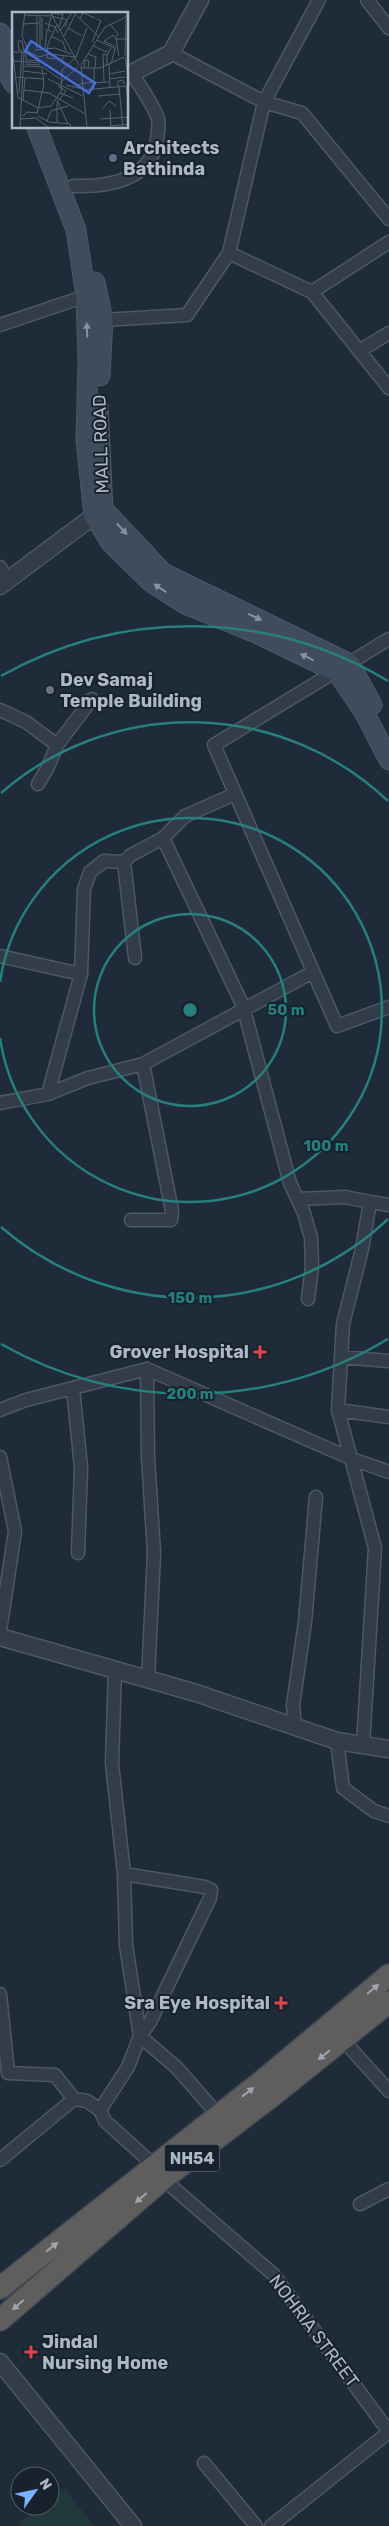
<svg xmlns="http://www.w3.org/2000/svg" width="389" height="2526" font-family="Rubik,sans-serif">
	<style>
		.green { fill: #21383a }
		.lines { fill: none; stroke-linecap: round; stroke-linejoin: round }
		.minor-casing { stroke: #4d5864; stroke-width: 15 }
		.tertiary-casing { stroke: #4d5864; stroke-width: 19 }
		.secondary-casing { stroke: #4d5864; stroke-width: 21 }
		.trunk-casing { stroke: #3d4854; stroke-width: 24 }
		.minor { stroke: #323d49; stroke-width: 12 }
		.tertiary { stroke: #323d49; stroke-width: 16 }
		.secondary { stroke: #404c5c; stroke-width: 19 }
		.trunk { stroke: #605e5c; stroke-width: 21 }
		.oneway { fill: #8792a1 }
		.oneway2 { fill: #9ea6b1 }
		.ring { fill: none; stroke: #27807b; stroke-width: 2.5 }
		.service-dot { fill: #5c6f8a; stroke: #18222d; stroke-width: 2 }
		.worship-dot { fill: #6b7280; stroke: #18222d; stroke-width: 2 }
		.health-dot { fill: #e0444e; stroke: #18222d; stroke-width: 2 }
		.labels { text-anchor: middle; stroke-width: 4; stroke-linejoin: round; paint-order: stroke }
		.shield { fill: #18222d; stroke: #808b98; stroke-width: 1 }
		.shield-label { font-size: 16px; font-weight: bold; fill: #adb8c6 }
		.poi-label { font-size: 18px; font-weight: bold; fill: #adb8c6; stroke: #18222d; text-anchor: start }
		.street-label { font-size: 18px; fill: #adb8c6; stroke: #18222d }
		.inset-road { fill: none; stroke: #586371; stroke-width: 1 }
		.view { fill: #486ed3; fill-opacity: 0.15; stroke: #486ed3; stroke-width: 2.5 }
		.inset-edge { fill: none; stroke: #adb8c6; stroke-width: 2.5 }
		.centre { fill: #27807b; stroke: #18222d; stroke-width: 2.5 }
		.ring-label { font-size: 15px; text-anchor: middle; font-weight: bold; fill: #27807b; stroke: #18222d; stroke-width: 4; stroke-linejoin: round; paint-order: stroke }
	</style>
	<rect width="100%" height="100%" fill="#1f2b39"/>
	<path class="green" d="M64 2488 94 2526H20L18 2524 41 2506H50V2499Z"/>
	<g class="lines">
		<g class="minor-casing">
			<path id="minor" d="M319 0 264 102 302 113 389 219
				M367 0 389 28
				M73 186C108 187 151 181 157 139 158 132 160 122 157 116 151 101 140 87 132 73
				M229 253 312 292 389 388
				M312 292 389 242
				M103 320 187 315 229 253 264 102 171 53
				M0 325 92 294
				M361 350 389 333
				M0 567 7 579
				M389 639 214 745 337 1026 389 1007
				M0 710 26 722 57 745
				M38 784 48 767 57 745 92 699
				M163 838 243 1006 290 1183 304 1213 311 1238 312 1267 308 1299
				M0 956 81 974
				M135 958 124 862 131 855 163 838 185 816 235 794
				M48 1094 81 974 84 889 90 872 104 861 124 862
				M0 1103 48 1094 88 1078 143 1064 313 972
				M298 1199 345 1197 370 1202
				M131 1220H171L172 1211 143 1064
				M341 1357 389 1361
				M147 1369 148 1457 154 1553 148 1679
				M73 1388 81 1468 78 1553
				M0 1410 26 1400 147 1369 352 1459 389 1472
				M338 1410 389 1417
				M0 1457 15 1531 0 1631
				M115 1670 112 1763 124 1874 126 1945 140 2036 177 2068 219 2116
				M295 1726 293 1705 305 1622 316 1497
				M337 1741 343 1788 374 1811 389 1816
				M363 1745 375 1548 338 1410 343 1324 362 1249 370 1202 389 1205
				M0 1994 8 2073 55 2075 74 2099 87 2101 100 2110 105 2121 146 2158 157 2164
				M343 2040 389 2091
				M100 2110 128 2067 140 2036 150 2022 210 1898 211 1890 205 1887 124 1874
				M0 2160 74 2099
				M163 2179 273 2274 389 2432
				M360 2204 389 2189
				M204 2463 256 2526
				M271 2526 389 2432"/>
		</g>
		<g class="tertiary-casing">
			<path id="tertiary" d="M128 75 171 53 200 0
				M0 586 103 509
				M0 1637 196 1693 337 1741 389 1749
				M0 2362 133 2526"/>
		</g>
		<g class="secondary-casing">
			<path id="secondary" d="M0 33 14 55
				M0 60 14 84
				M37 128 76 230 86 296 88 360 86 440 94 516 111 543 152 583 185 604 256 633 337 672 364 712 389 760
				M95 282 103 320 100 376
				M98 406 103 509 163 573 350 664 372 705"/>
		</g>
		<g class="trunk-casing">
			<path id="trunk" d="M0 2288 261 2082 389 1975
				M0 2320 163 2179 272 2096 389 2002"/>
		</g>
		<use href="#minor" class="minor"/>
		<use href="#tertiary" class="tertiary"/>
		<use href="#secondary" class="secondary"/>
		<use href="#trunk" class="trunk"/>
	</g>
	<defs><path id="oneway-solid" d="M-6-.8H1V-3.2L6.5 0L1 3.2V.8H-6Z" transform="scale(1.25)"/></defs>
	<g class="oneway">
		<use href="#oneway-solid" transform="translate(87 330) rotate(-92)"/>
		<use href="#oneway-solid" transform="translate(122 529) rotate(47)"/>
		<use href="#oneway-solid" transform="translate(160 588) rotate(-147)"/>
		<use href="#oneway-solid" transform="translate(255 617) rotate(25)"/>
		<use href="#oneway-solid" transform="translate(307 657) rotate(-154)"/>
	</g>
	<g class="oneway2">
		<use href="#oneway-solid" transform="translate(373 1989) rotate(-40)"/>
		<use href="#oneway-solid" transform="translate(324 2055) rotate(142)"/>
		<use href="#oneway-solid" transform="translate(248 2092) rotate(-38)"/>
		<use href="#oneway-solid" transform="translate(141 2198) rotate(139)"/>
		<use href="#oneway-solid" transform="translate(52 2247) rotate(-38)"/>
		<use href="#oneway-solid" transform="translate(18 2305) rotate(139)"/>
	</g>
	<g class="ring">
		<circle cx="190" cy="1010" r="96"/>
		<path d="M0 982A192 192 0 1 1 0 1038"/>
		<path d="M388 1219A288 288 0 0 1 1 1227M1 793A288 288 0 0 1 388 801"/>
		<path d="M388 1339A384 384 0 0 1 1 1344M1 676A384 384 0 0 1 388 681"/>
	</g>
	<circle class="service-dot" cx="113" cy="158" r="5"/>
	<circle class="worship-dot" cx="50" cy="690" r="5"/>
	<g class="health-dot">
		<path d="M257.5 1344.5h5v5h5v5h-5v5h-5v-5h-5v-5h5z"/>
		<path d="M278.5 1995.5h5v5h5v5h-5v5h-5v-5h-5v-5h5z"/>
		<path d="M28.5 2344.5h5v5h5v5h-5v5h-5v-5h-5v-5h5z"/>
	</g>
	<g class="labels">
		<rect class="shield" x="164.5" y="2144.5" width="55" height="27" rx="4"/>
		<g class="shield-label">
			<text x="192" y="2164">NH54</text>
		</g>
		<g class="poi-label">
			<text x="123" y="154">Architects<tspan x="123" dy="21">Bathinda</tspan></text>
			<text x="60" y="686">Dev Samaj<tspan x="60" dy="21">Temple Building</tspan></text>
			<text x="249" y="1358" text-anchor="end">Grover Hospital</text>
			<text x="270" y="2009" text-anchor="end">Sra Eye Hospital</text>
			<text x="42" y="2348">Jindal<tspan x="42" dy="21">Nursing Home</tspan></text>
		</g>
		<g class="street-label">
			<text transform="translate(101 444) rotate(-92)" y="6">MALL ROAD</text>
			<text transform="translate(314 2331) rotate(53)" y="6">NOHRIA STREET</text>
		</g>
	</g>
	<g transform="translate(12 12)">
		<rect width="116" height="116" fill="#1f2b39"/>
		<path class="inset-road" d="M38 0 67 53M61 0 87 25M12 3 39 4 41 1 51 3M25 4V36M40 4 50 7 51 0M39 5 36 18 40 20M68 6 71 1 83 6M33 11 43 15 46 21M10 12 27 11M98 12 106 22 104 25M47 15 50 6 55 8 53 15M56 16 70 24M48 19 60 0M39 24 51 30 54 39M52 24 63 3M30 28V6M85 28 104 37M80 30 89 9 85 7M82 34 94 40 95 38M0 35 6 86 9 87M104 35 92 29 101 23 104 27M28 36V4M33 36 35 17M10 38H7L6 29H10L12 39M23 38 43 36 59 42M1 40H17L27 45 37 42 64 45M14 40V48L28 49M17 40 10 24 13 0 28 1M76 42 84 45 83 56M52 44 49 50 63 59M107 44 104 27H117M113 44 114 4M64 45 75 16M113 45 117 74M43 47 35 46 36 32 45 12M2 49 28 51M13 52 28 53M97 52 98 76M99 52 103 37M69 53 93 15 112 6 116 0M95 53V43L99 36M11 54 31 55 48 67M69 54 75 116M70 56H88L112 45M72 56 73 48 77 49 76 56M11 59 35 62M97 62 113 59M49 63 66 73 70 71M3 65 32 67M36 67 71 84M97 67 113 65M92 70 91 42 95 43M48 71 67 54M71 71 97 70M54 73 71 77M46 74 54 79 47 88M106 75V69L111 68 112 72M107 75 111 116M82 77V56M12 78 37 81 73 102M72 78 114 74 117 98M7 81 10 40M49 81 50 58 63 46M86 84 108 82M9 87 26 96M11 88 13 66M45 88 56 112M45 90V111M26 96 39 94 48 81 61 86M91 96 97 89 104 94M98 98 99 116M25 101 32 72 30 56M11 104 15 100 26 101M26 104 37 110 58 112 59 116M9 107 24 106 37 116M88 107 117 105M35 109 39 99 56 94M99 114 117 112M8 116 12 40"/>
		<path class="view" d="M19 29 83 71 77 81 13 39Z"/>
		<rect width="116" height="116" class="inset-edge"/>
	</g>
	<circle cx="190" cy="1010" r="8" class="centre"/>
	<g class="ring-label">
		<text x="286" y="1015">50 m</text>
		<text x="326" y="1151">100 m</text>
		<text x="190" y="1303">150 m</text>
		<text x="190" y="1399">200 m</text>
	</g>
	<g transform="translate(35 2491) rotate(57)"><circle r="24" fill="#18222d" stroke="#545e6a"/>
	<path d="M0-4L9 19L0 12L-9 19Z" fill="#79b3ff"/>
	<text y="-8" font-size="14" font-weight="bold" text-anchor="middle" fill="#adb8c6">N</text>
	</g>
</svg>
